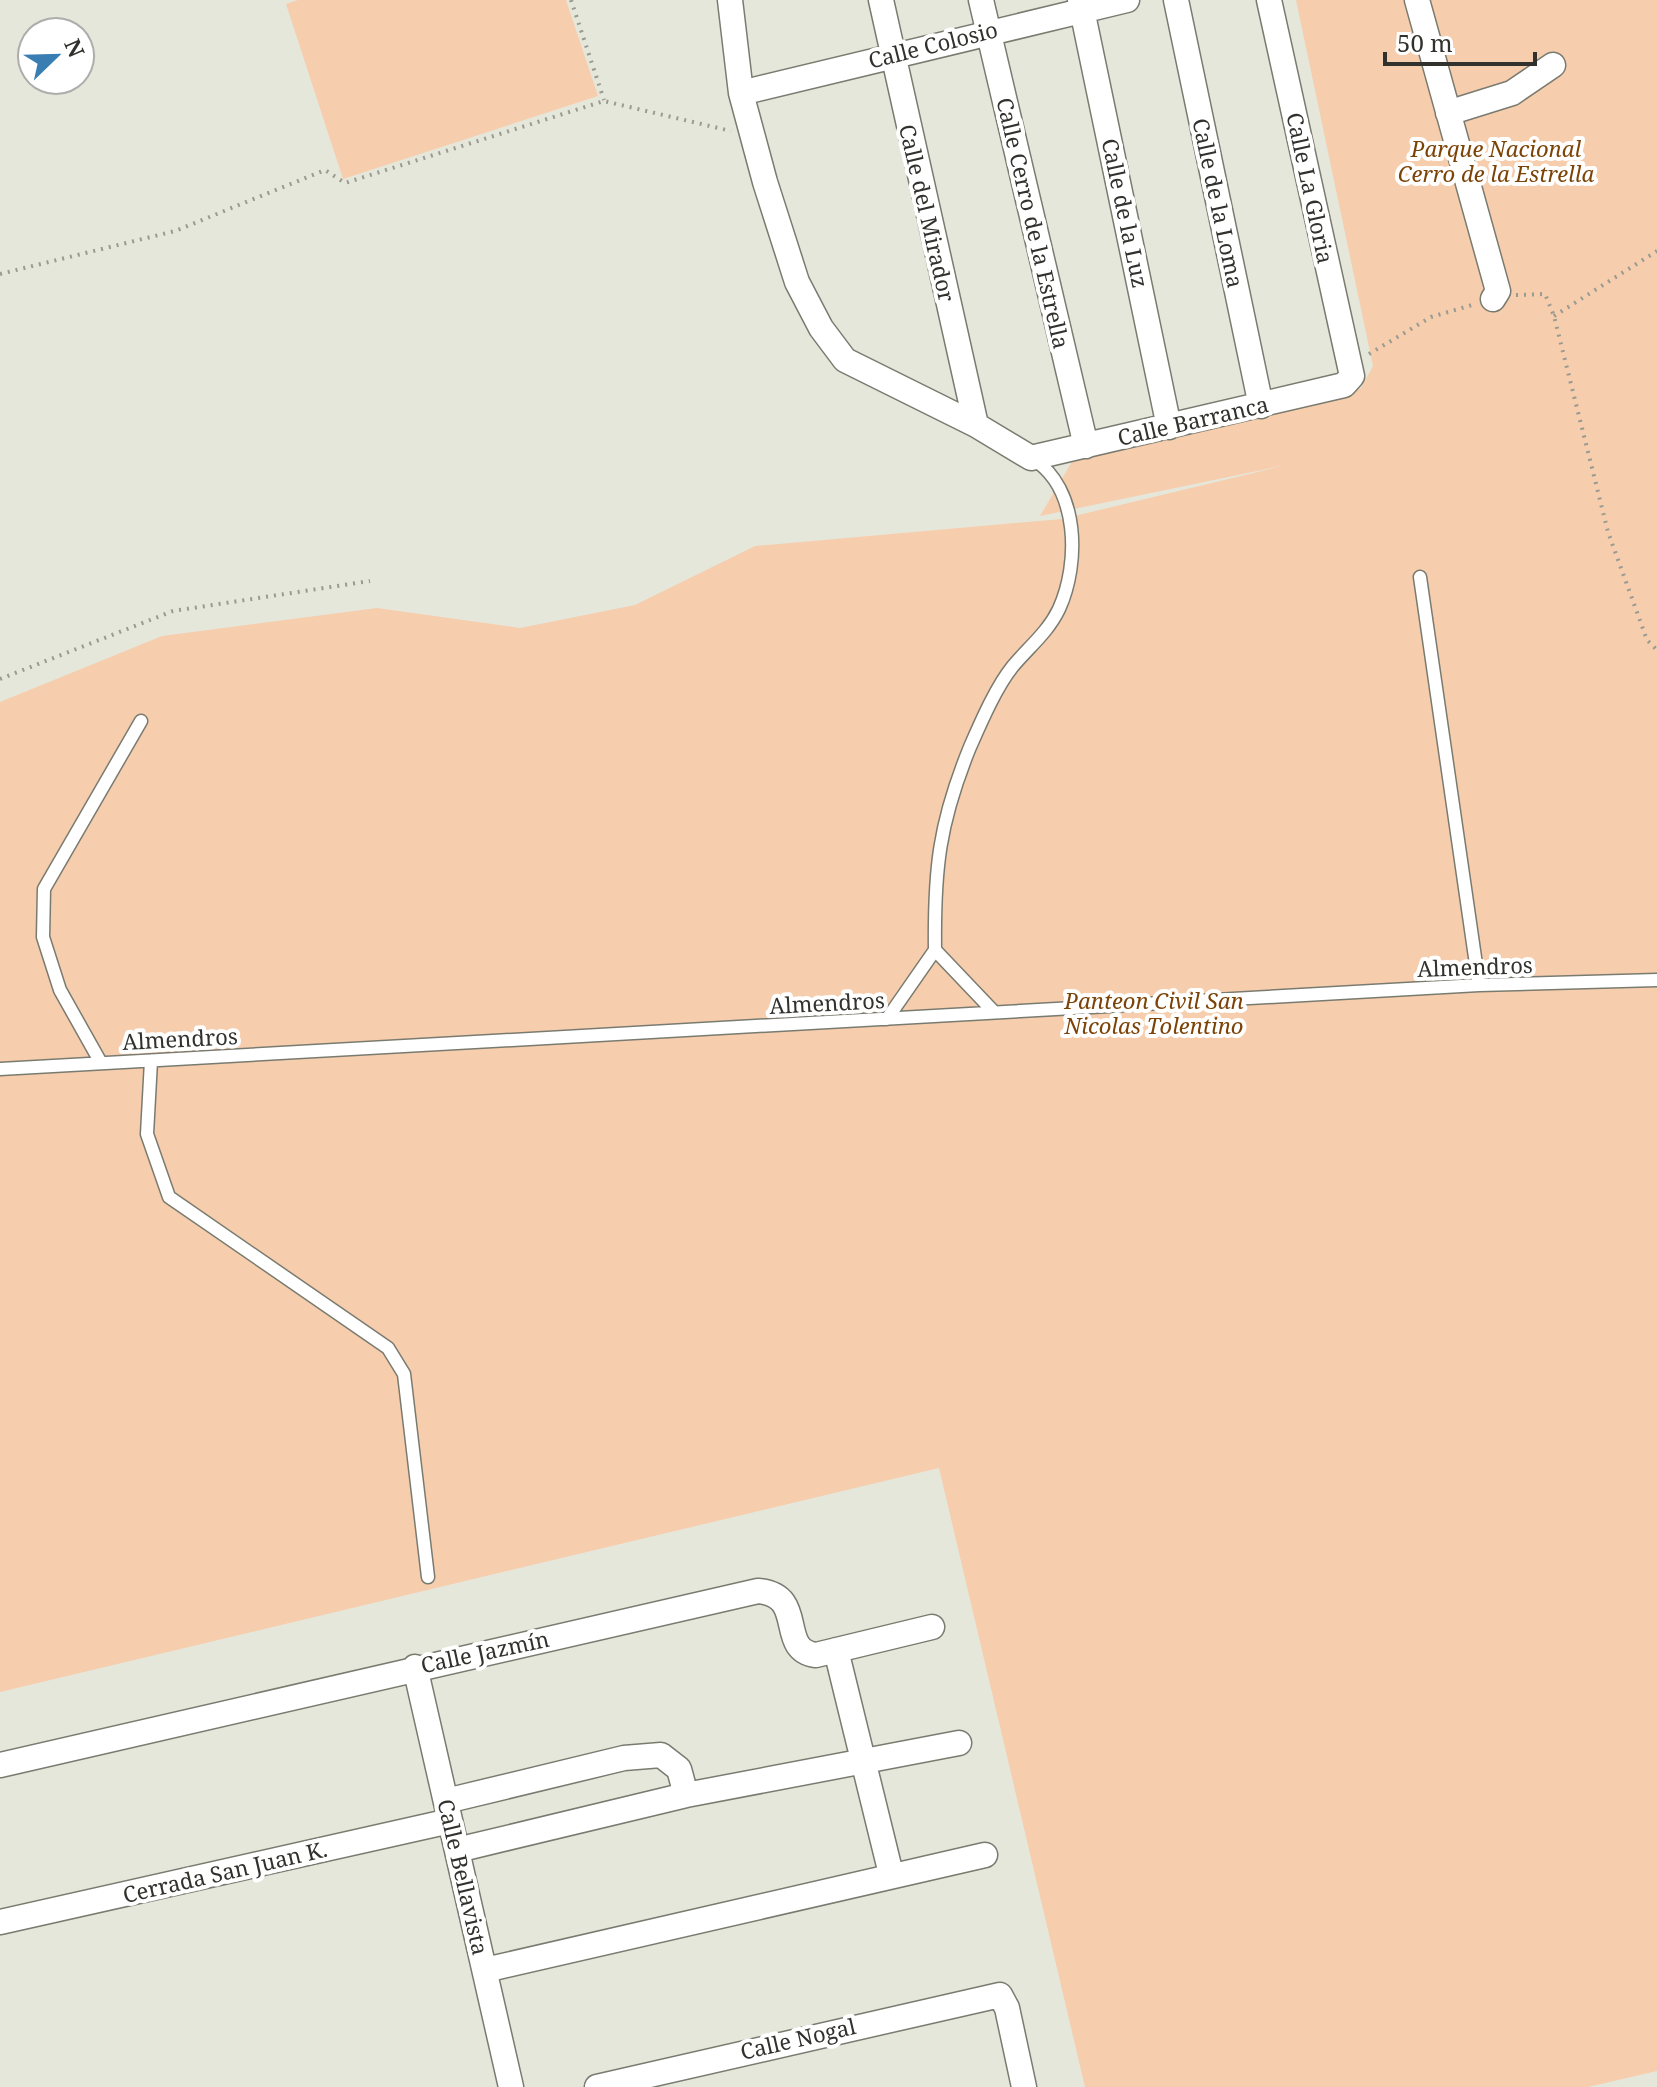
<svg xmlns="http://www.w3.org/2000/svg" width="1657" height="2087" font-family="'Noto Serif',serif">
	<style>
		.green { fill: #f6cdad }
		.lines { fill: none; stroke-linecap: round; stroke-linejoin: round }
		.lane-casing { stroke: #7a7b70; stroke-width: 15 }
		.street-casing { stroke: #7a7b70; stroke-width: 27 }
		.path { stroke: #999a91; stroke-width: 4; stroke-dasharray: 2 6; stroke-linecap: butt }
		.lane { stroke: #fff; stroke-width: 12 }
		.street { stroke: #fff; stroke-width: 24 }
		.labels { text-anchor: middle; stroke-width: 8; stroke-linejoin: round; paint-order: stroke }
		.street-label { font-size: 22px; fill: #31322d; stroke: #fff }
		.park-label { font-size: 22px; font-style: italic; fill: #7c4306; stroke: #fff }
	</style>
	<rect width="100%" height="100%" fill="#e6e7db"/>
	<path class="green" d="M298 0H566L598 96 343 179 286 4Z
		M1296 0H1657V2071L1588 2087H1085L939 1468 0 1692V702L162 636 377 608 520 628 635 605 755 546 1062 519 1286 465 1040 516 1077 453 1341 398 1361 388 1373 366Z"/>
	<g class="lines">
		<g class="lane-casing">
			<path id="lane" d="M1420 577 1479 985
				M994 1012 935 950C934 869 939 823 970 747 981 722 996 687 1013 666 1029 647 1048 632 1059 609 1080 563 1079 488 1033 459
				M887 1019 935 950
				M151 1061 147 1134 169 1197 388 1348 404 1374 428 1577
				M101 1063 60 990 43 937 44 889 141 721
				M0 1069 1479 985 1657 980"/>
		</g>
		<g class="street-casing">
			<path id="street" d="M730 0 741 93 765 182 797 282 821 328 845 360 976 425 1031 458 1344 385 1352 376 1269 0
				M881 0 976 425
				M981 0 1086 446
				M1080 0 1169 427
				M1176 0 1261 406
				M1417 0 1498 291 1493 299
				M741 93 1127 0
				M1448 113 1512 93 1553 65
				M836 1650 891 1874
				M415 1667 511 2087
				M0 1765 758 1591C808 1595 776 1650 816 1655L932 1627
				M446 1801 624 1758 661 1755 679 1769 686 1795
				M457 1850 686 1795 959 1743
				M0 1922 450 1821
				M485 1970 985 1855
				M597 2087 1000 1995 1007 2008 1024 2087"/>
		</g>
		<path class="path" d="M571 0 604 100
			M0 274 175 231 325 170 345 183 604 101 731 131
			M1516 295 1545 294 1554 316 1608 532 1647 640 1657 650
			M1554 316 1657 251
			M1369 354 1431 317 1472 305
			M0 679 173 611 370 581"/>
		<use href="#lane" class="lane"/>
		<use href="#street" class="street"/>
	</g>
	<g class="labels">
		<g class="street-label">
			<text transform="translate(933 45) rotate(-14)" y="8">Calle Colosio</text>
			<text transform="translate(1310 188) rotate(78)" y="8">Calle La Gloria</text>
			<text transform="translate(1218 203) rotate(78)" y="8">Calle de la Loma</text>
			<text transform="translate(927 213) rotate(77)" y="8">Calle del Mirador</text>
			<text transform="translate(1125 213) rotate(78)" y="8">Calle de la Luz</text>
			<text transform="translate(1033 223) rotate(77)" y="8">Calle Cerro de la Estrella</text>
			<text transform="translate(1193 421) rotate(-13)" y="8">Calle Barranca</text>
			<text transform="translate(1475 967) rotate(-2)" y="8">Almendros</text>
			<text transform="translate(827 1003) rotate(-3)" y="8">Almendros</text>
			<text transform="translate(180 1039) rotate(-3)" y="8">Almendros</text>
			<text transform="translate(485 1652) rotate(-12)" y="8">Calle Jazmín</text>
			<text transform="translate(225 1872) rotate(-13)" y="8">Cerrada San Juan K.</text>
			<text transform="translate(463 1877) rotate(77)" y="8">Calle Bellavista</text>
			<text transform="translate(798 2039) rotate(-13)" y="8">Calle Nogal</text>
		</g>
		<g class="park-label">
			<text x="1496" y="157">Parque Nacional<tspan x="1496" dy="25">Cerro de la Estrella</tspan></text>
			<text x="1154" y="1009">Panteon Civil San<tspan x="1154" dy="25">Nicolas Tolentino</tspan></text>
		</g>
	</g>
	<g transform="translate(56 56) rotate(67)"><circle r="38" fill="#ffffff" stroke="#adadab" stroke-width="2"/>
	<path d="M0-6L14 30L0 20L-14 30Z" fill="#387eb3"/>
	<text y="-12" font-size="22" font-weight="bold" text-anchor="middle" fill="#31322d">N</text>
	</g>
	<path d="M1385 52v12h150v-12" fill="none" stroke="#31322d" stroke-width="4"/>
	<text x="1397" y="52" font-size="24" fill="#31322d" stroke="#ffffff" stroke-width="6" paint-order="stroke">50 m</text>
</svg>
